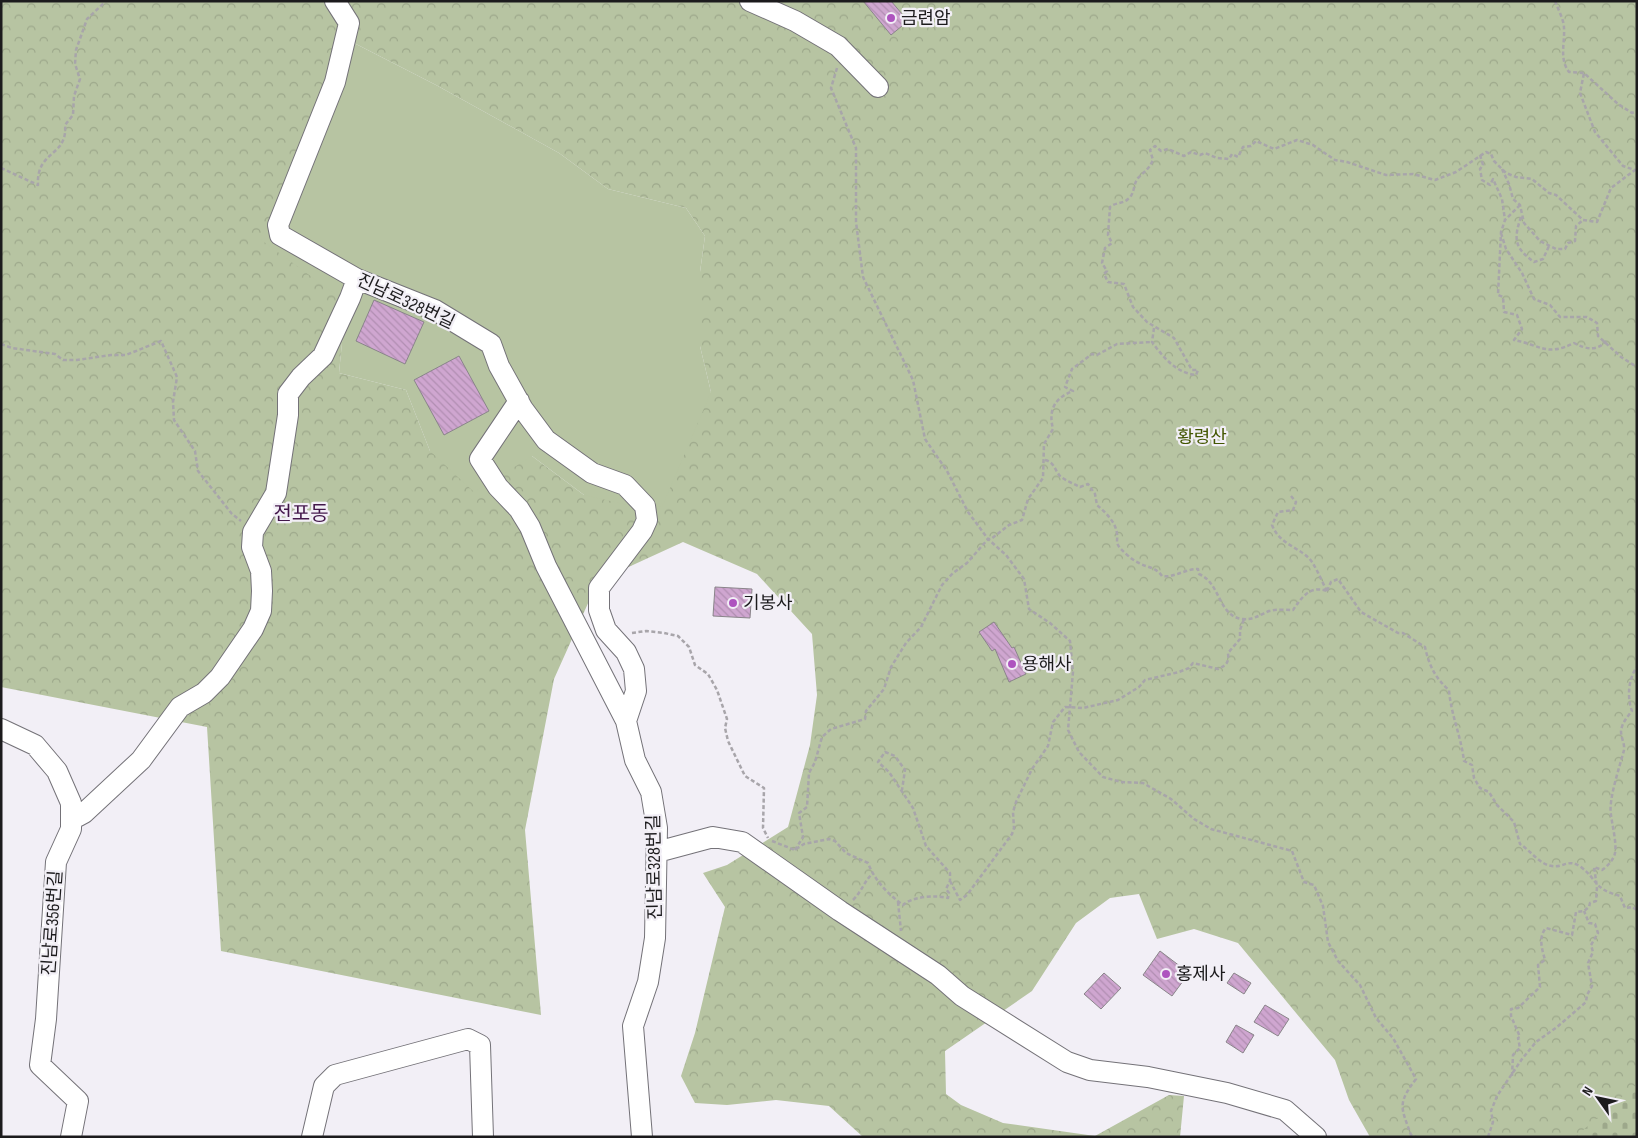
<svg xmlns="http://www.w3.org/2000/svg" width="1638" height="1138" font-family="'Sofia Sans Condensed','Noto Sans KR',sans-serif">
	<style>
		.forest { fill: url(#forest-crowns); fill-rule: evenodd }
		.cemetery { fill: url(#cemetery-stones) }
		.green { fill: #b7c4a2 }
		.building { fill: url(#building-back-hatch); stroke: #8a858a }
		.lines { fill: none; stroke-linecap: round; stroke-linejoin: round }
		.minor-casing { stroke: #747278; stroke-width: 22 }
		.path { stroke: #a8a5aa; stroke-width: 2.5; stroke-dasharray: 4 2.5; stroke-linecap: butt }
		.minor { stroke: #fff; stroke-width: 20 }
		.poi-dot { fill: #ae54bf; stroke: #f2eff6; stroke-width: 2 }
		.labels { text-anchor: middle; stroke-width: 4.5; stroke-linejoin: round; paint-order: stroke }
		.poi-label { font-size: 18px; fill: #1c1b1d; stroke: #f2eff6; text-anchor: start }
		.street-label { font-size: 18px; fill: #1c1b1d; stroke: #f2eff6 }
		.park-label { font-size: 18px; fill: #435701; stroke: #f2eff6 }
		.quarter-label { font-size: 20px; fill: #42164a; stroke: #f2eff6 }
	</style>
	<defs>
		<pattern id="forest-crowns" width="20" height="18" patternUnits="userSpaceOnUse" patternTransform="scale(1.25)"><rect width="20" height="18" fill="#b7c4a2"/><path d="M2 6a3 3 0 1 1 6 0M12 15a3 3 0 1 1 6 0" fill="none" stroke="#9da88b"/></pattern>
		<pattern id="cemetery-stones" width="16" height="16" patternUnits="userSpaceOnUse" patternTransform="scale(1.25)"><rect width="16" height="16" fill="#b7c4a2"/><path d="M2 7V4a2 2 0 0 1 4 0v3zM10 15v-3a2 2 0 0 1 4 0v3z" fill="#9da88b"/></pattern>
		<pattern id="building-back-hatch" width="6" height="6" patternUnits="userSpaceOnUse" patternTransform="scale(1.25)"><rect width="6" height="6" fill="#cfa6d0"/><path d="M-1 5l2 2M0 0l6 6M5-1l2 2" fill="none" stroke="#b18eb2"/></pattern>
	</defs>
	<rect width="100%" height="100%" fill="#f2eff6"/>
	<path class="forest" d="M1 1H1637V1137H1370L1349 1100 1335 1060 1238 943 1194 929 1157 939 1139 894 1110 898 1076 923 1032 991 945 1051 946 1094 961 1105 1003 1123 1095 1136 1169 1095 1184 1096 1180 1137H863L829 1106 776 1100 727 1105 695 1103 681 1076 695 1033 725 907 703 873 727 865 788 827 810 745 817 695 812 634 757 574 683 542 598 581 554 679 525 830 541 1015 221 951 207 727 1 687ZM354 43 436 85 559 153 608 189 686 208 705 236 700 272V346L711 392 584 495 532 456 430 451 406 390 339 373 346 302Z"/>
	<path class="cemetery" d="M1637 1084V1137H1575Z"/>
	<path class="green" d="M354 43 436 85 559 153 608 189 686 208 705 236 700 272V346L711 392 662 507 623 504 584 495 532 456 474 492 430 451 406 390 339 373 346 302 260 239Z"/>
	<path class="building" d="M863 1H891L908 21 891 35Z
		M374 300 424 322 405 364 356 341Z
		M459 356 489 411 444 435 414 380Z
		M715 587 752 589 750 618 713 616Z
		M994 622 1012 648 1014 647 1026 674 1009 682 995 649 992 651 979 632Z
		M1160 951 1189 973 1172 996 1143 975Z
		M1104 973 1121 988 1101 1009 1084 994Z
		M1234 973 1251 983 1244 994 1227 983Z
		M1265 1005 1289 1019 1278 1036 1254 1022Z
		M1236 1025 1254 1035 1243 1053 1226 1042Z"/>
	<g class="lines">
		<g class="minor-casing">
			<path id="minor" d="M335 1 349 23 335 82 278 225 280 235 357 279 435 310 491 344 499 366 523 409 546 440 592 473 625 485 645 506 647 520 642 531 599 588V610L606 630 626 652 634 669 636 691 626 721 635 760 651 792 657 828 655 938 648 982 633 1026 642 1137
				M750 1 795 21 838 46 878 87
				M519 401 480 459 498 487 519 509 530 527 546 566 626 721
				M1 729 35 745 57 771 71 803V829L56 862 46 1019 40 1065 78 1101 71 1137
				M71 820 84 813 141 760 180 707 204 693 220 677 253 629 261 611 262 591 261 571 252 547 253 532 276 493 288 415V394L301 377 323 356 350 298 357 279
				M657 852 713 837 742 842 840 911 938 975 962 996 1067 1062 1090 1070 1148 1077 1227 1093 1285 1110 1316 1137
				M312 1137 324 1086 335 1075 468 1039 480 1045 483 1137"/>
		</g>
		<path class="path" d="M1555 1C1558 9 1564 20 1564 28 1565 43 1559 59 1569 72L1584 73 1618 104 1632 113 1637 111
			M837 68 831 88 856 148V222L863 277 913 380 925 439 947 471 968 512 988 539 1006 555 1024 579 1029 609 1050 623 1070 641 1073 672 1068 730 1079 752 1103 777 1121 782 1143 783 1171 799 1194 819 1211 829 1292 851 1304 882 1314 885 1323 906 1328 942 1338 961 1360 985 1376 1018 1393 1038 1416 1079C1397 1104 1401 1107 1411 1135L1416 1137
			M1480 155 1483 165 1480 169 1482 180 1490 185 1493 179 1502 199 1505 220
			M1 168 38 185C36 150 68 157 65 125L73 115 74 96 80 79 75 64 76 50 87 19 106 1
			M1502 169 1509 184 1513 199 1520 205 1524 223 1540 241 1556 249H1565L1568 243 1575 241 1576 226 1583 220
			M1520 205 1505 220 1501 232 1498 295 1503 297 1504 312 1517 315 1522 329 1514 340C1541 345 1546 357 1574 343 1586 349 1596 352 1606 341
			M1521 217C1513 240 1515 248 1534 262L1543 259 1549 246
			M1501 233 1506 249 1522 273 1534 299 1550 305 1560 317H1587L1597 323 1598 336 1621 357 1637 367
			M1154 328 1152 342C1163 357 1176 373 1196 375L1198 370H1192L1174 338 1147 322 1133 307 1124 284 1108 282 1104 274 1107 271 1102 263 1105 248 1112 243 1108 235 1110 207C1116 202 1123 204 1128 199 1135 194 1133 184 1138 178 1145 171 1149 169 1153 160L1150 150 1155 146 1161 151 1168 149 1184 156 1191 152 1200 155 1205 153 1217 158 1229 159 1232 154 1238 157 1243 147 1251 146 1256 141 1274 149 1297 140 1313 145 1335 160 1347 162 1386 175 1413 174 1435 180 1456 172 1486 152 1491 154 1494 161 1506 173 1516 177 1532 179 1549 193 1556 195 1583 220 1597 222 1611 188 1635 170 1623 166 1595 132 1580 93 1584 73
			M1 344 12 348 55 354 63 360H77L111 355H126L161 341 177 377 173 402 174 420 195 451 198 471 232 514 241 521
			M1045 460C1055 462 1055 472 1061 477 1067 481 1074 484 1080 487L1088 484 1095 494 1097 505C1105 512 1116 522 1117 534 1118 540 1115 542 1120 548 1125 553 1132 560 1139 563 1148 568 1156 567 1162 576 1174 578 1185 569 1198 569L1199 574C1221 583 1218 617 1243 619 1253 620 1260 615 1269 611 1276 609 1286 610 1293 610 1302 597 1310 585 1327 591
			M1291 496 1296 502 1293 510 1278 512 1272 525C1280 546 1303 548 1312 562 1318 571 1322 582 1327 591
			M1327 591 1331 582 1338 579 1361 612 1398 633H1403L1425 647C1429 665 1435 678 1449 690 1451 715 1461 736 1464 761L1472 765 1474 778 1480 788 1489 792 1497 805 1514 822 1520 844C1530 850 1540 865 1552 866 1564 868 1568 858 1581 867 1599 881 1592 888 1620 896L1625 908 1632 907 1637 910
			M632 633 646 631 664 633 678 636 689 647 695 665 708 674 717 690 727 719 725 728 728 741 745 776 764 788 763 828 768 838
			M772 841 795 850
			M796 849 804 844 829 839 835 841 846 853 868 863C875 881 888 894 903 905 913 896 936 895 948 898L949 893 946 889 950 881V873L926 846 913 808 889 772 878 762 885 752 895 756 905 770 902 790
			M795 850 803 837 799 813 807 807 809 773 815 762 822 737 831 729 865 719 866 711 884 689 891 667 906 643 921 627 942 585 953 573 967 563 988 539H991L1009 525 1022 520 1028 499 1043 478 1044 444 1053 429C1048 409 1055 398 1073 391L1065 387 1072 369 1092 354 1097 355 1117 344 1152 342
			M950 881 960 900 967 895 1012 834 1014 828 1013 812 1016 802 1032 769 1048 746 1053 722 1065 707 1083 708 1118 700 1139 687 1145 680 1179 672 1189 668 1193 663 1218 669C1227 665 1229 662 1228 653L1240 639V630L1244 619
			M853 900C862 891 864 882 872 874
			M898 902 901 931
			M1512 1076 1513 1055 1520 1048 1518 1038 1520 1037 1511 1016V1009L1518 1008 1540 987 1538 965 1545 960C1542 949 1538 937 1546 928L1572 935 1576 912 1584 911 1589 907 1590 903 1596 901 1597 887 1594 867 1602 870C1608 866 1614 859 1615 853 1617 844 1612 824 1611 815 1608 800 1620 766 1624 750 1625 744 1621 738 1621 731 1622 723 1627 717 1632 711 1627 698 1628 679 1637 667
			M1488 1137 1493 1122 1491 1111 1497 1096 1522 1059 1536 1042 1557 1027 1586 1002 1587 995 1592 986 1588 963 1593 952 1591 945 1598 933 1595 924 1589 923 1584 911"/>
		<use href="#minor" class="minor"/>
	</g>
	<g class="poi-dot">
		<circle cx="891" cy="18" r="5"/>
		<circle cx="733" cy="603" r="5"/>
		<circle cx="1012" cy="664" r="5"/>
		<circle cx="1166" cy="974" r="5"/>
	</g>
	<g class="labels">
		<g class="poi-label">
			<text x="901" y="24">금련암</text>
			<text x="743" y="609">기봉사</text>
			<text x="1022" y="670">용해사</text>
			<text x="1176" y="980">홍제사</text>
		</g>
		<g class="street-label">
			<text transform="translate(406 301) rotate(25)" y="6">진남로328번길</text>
			<text transform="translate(654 867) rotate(-91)" y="6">진남로328번길</text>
			<text transform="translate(52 923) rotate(-86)" y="6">진남로356번길</text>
		</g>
		<g class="park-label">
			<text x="1202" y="443">황령산</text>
		</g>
		<g class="quarter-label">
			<text x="301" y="520">전포동</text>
		</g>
	</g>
	<rect width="1638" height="1138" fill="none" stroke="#1c1b1d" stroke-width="5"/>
	<g transform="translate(1598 1098) rotate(303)" stroke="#f2eff6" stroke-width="4" paint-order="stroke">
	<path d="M0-4L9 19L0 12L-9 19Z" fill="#1c1b1d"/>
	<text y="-8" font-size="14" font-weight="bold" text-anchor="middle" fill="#1c1b1d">N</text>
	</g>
</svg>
